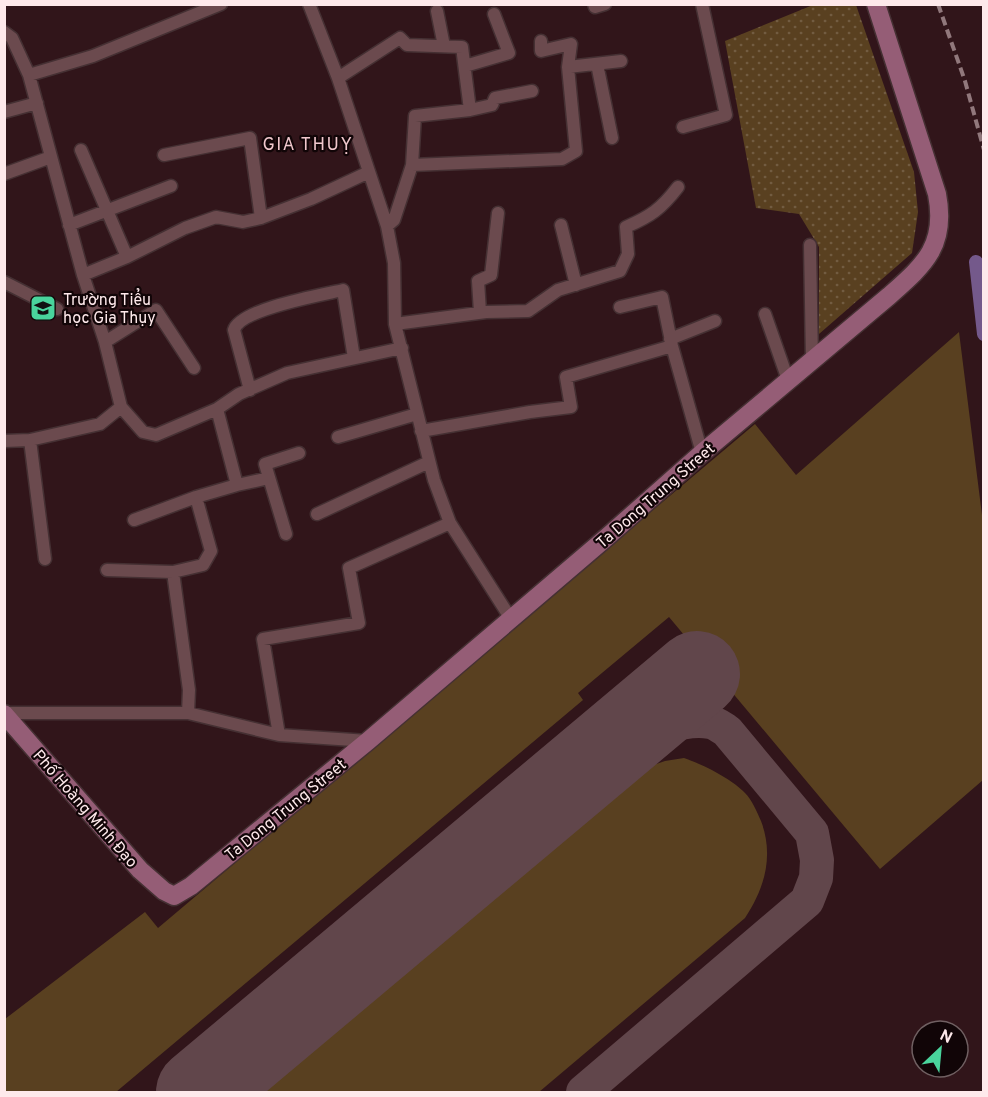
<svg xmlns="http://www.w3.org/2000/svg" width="988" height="1097" font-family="Overpass,sans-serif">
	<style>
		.green { fill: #594020 }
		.garden { fill: url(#garden-dots) }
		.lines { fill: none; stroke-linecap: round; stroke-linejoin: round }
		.canal { stroke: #74598b; stroke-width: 14 }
		.taxiway { stroke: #61464b; stroke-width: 34 }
		.runway { stroke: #61464b; stroke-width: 86 }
		.street-casing { stroke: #453033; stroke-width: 15 }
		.secondary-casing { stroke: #453033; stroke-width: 21 }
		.street { stroke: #6b4a4e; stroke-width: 12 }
		.secondary { stroke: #955d76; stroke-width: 18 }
		.rail { stroke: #91787c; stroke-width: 4; stroke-dasharray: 9 4.5; stroke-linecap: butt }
		.labels { text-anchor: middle; stroke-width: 4.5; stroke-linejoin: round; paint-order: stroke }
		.poi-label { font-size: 16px; fill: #fee9eb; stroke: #110507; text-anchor: start }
		.street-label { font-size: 16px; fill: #fee9eb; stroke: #110507 }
		.neighbourhood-label { font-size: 18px; letter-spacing: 1.5px; fill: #f1c8cd; stroke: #110507 }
	</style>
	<defs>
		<pattern id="garden-dots" width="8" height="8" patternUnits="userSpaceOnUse" patternTransform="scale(1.5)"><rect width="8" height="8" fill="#594020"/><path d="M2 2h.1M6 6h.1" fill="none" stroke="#725c41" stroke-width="1.8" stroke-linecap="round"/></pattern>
	</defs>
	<rect width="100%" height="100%" fill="#31151a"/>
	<path class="green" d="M959 332 984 531 983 780 880 869 669 617 578 693 583 700 116 1092H5V1019L145 912 158 928 755 424 796 475Z
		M684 758C702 764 732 779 745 793 752 800 757 812 761 821 774 855 765 888 745 918L539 1092H257L645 768 665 761Z"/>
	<path class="garden" d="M813 5H856L914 172 918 212 912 253 819 334V247L799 214 756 208 725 41Z"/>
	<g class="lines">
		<path class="canal" d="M976 262 984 334"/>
		<path class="taxiway" d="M583 1092 807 901 816 878 817 860 812 833 727 731C722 728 716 723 710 722 678 716 635 739 605 751"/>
		<path class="runway" d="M199 1092 697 674"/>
		<g class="street-casing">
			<path id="street" d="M309 4 338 78 387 226 394 263 395 324 434 480 450 523 511 619
				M594 4 595 7 605 4
				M437 11 444 46
				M4 32 12 38 29 75 83 275 105 342 121 407 143 432 156 435 217 409 239 394 287 373 402 348
				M541 41V51L571 44 568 67
				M597 64 612 138
				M465 66 509 53 494 14
				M29 75 93 56 221 4
				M338 78 400 38 407 45 462 47 470 110
				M4 112 37 103
				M683 127 726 115 702 4
				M81 150 127 257
				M164 155 250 138 261 218
				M412 165 415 116 470 110 492 105 495 98 532 91
				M4 174 51 157
				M69 225 171 186
				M561 225 576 285
				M387 226 394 220 412 165 562 159 576 151 568 67 621 61
				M810 245 812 360
				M83 275 127 257 185 228 216 217 243 222 261 218 311 199 369 172
				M4 282 57 309
				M620 307 662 297 672 346 702 453
				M480 312 478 281 491 275 498 213
				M765 314 788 380
				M395 324 486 312 528 311 558 290 620 271 628 254 626 227C651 216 661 209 678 187
				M670 339 715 321
				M105 342 156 310 194 368
				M250 390 234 330C240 309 321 295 343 290L354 358
				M421 431 530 412 571 407 566 377 672 346
				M338 437 417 414
				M30 440 45 559
				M4 441 30 440 100 424 121 407
				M237 485 269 478
				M317 514 429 462
				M134 520 196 497
				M286 534 265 464 299 453
				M107 570 173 572
				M4 713H188L279 735 368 741
				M188 713 189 690 173 572 203 565 211 551 196 497 237 485 217 409
				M279 735 263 639 359 623 349 568 450 523"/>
		</g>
		<g class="secondary-casing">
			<path id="secondary" d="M4 714 140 870 164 891 174 896 191 886 368 741 607 537 702 453 889 296C924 265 947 246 937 194L876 4"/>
		</g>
		<use href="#street" class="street"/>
		<use href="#secondary" class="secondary"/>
		<path class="rail" d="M938 4 965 81 984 150"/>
	</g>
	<defs>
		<g id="school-square" transform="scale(1.35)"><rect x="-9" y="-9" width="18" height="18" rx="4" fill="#49d49c" stroke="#110507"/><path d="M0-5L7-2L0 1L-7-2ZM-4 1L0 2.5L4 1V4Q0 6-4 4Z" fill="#111"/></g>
	</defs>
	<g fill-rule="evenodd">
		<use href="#school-square" x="43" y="308"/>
	</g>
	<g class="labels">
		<g class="poi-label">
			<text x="63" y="305">Trường Tiểu<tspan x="63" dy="18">học Gia Thụy</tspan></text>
		</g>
		<g class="street-label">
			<text transform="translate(655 495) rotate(-41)" y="6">Ta Dong Trung Street</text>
			<text transform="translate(86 808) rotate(49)" y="6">Phố Hoàng Minh Đạo</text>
			<text transform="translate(285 809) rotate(-39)" y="6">Ta Dong Trung Street</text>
		</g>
		<g class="neighbourhood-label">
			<text x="308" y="150">GIA THUỴ</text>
		</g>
	</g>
	<rect width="988" height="1097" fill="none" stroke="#fee9eb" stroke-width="12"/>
	<g transform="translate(940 1049) rotate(26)"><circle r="28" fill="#110507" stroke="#706062" stroke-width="1.5"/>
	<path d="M0-4.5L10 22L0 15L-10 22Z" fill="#49d49c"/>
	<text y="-9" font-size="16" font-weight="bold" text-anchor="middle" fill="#fee9eb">N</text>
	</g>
</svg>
